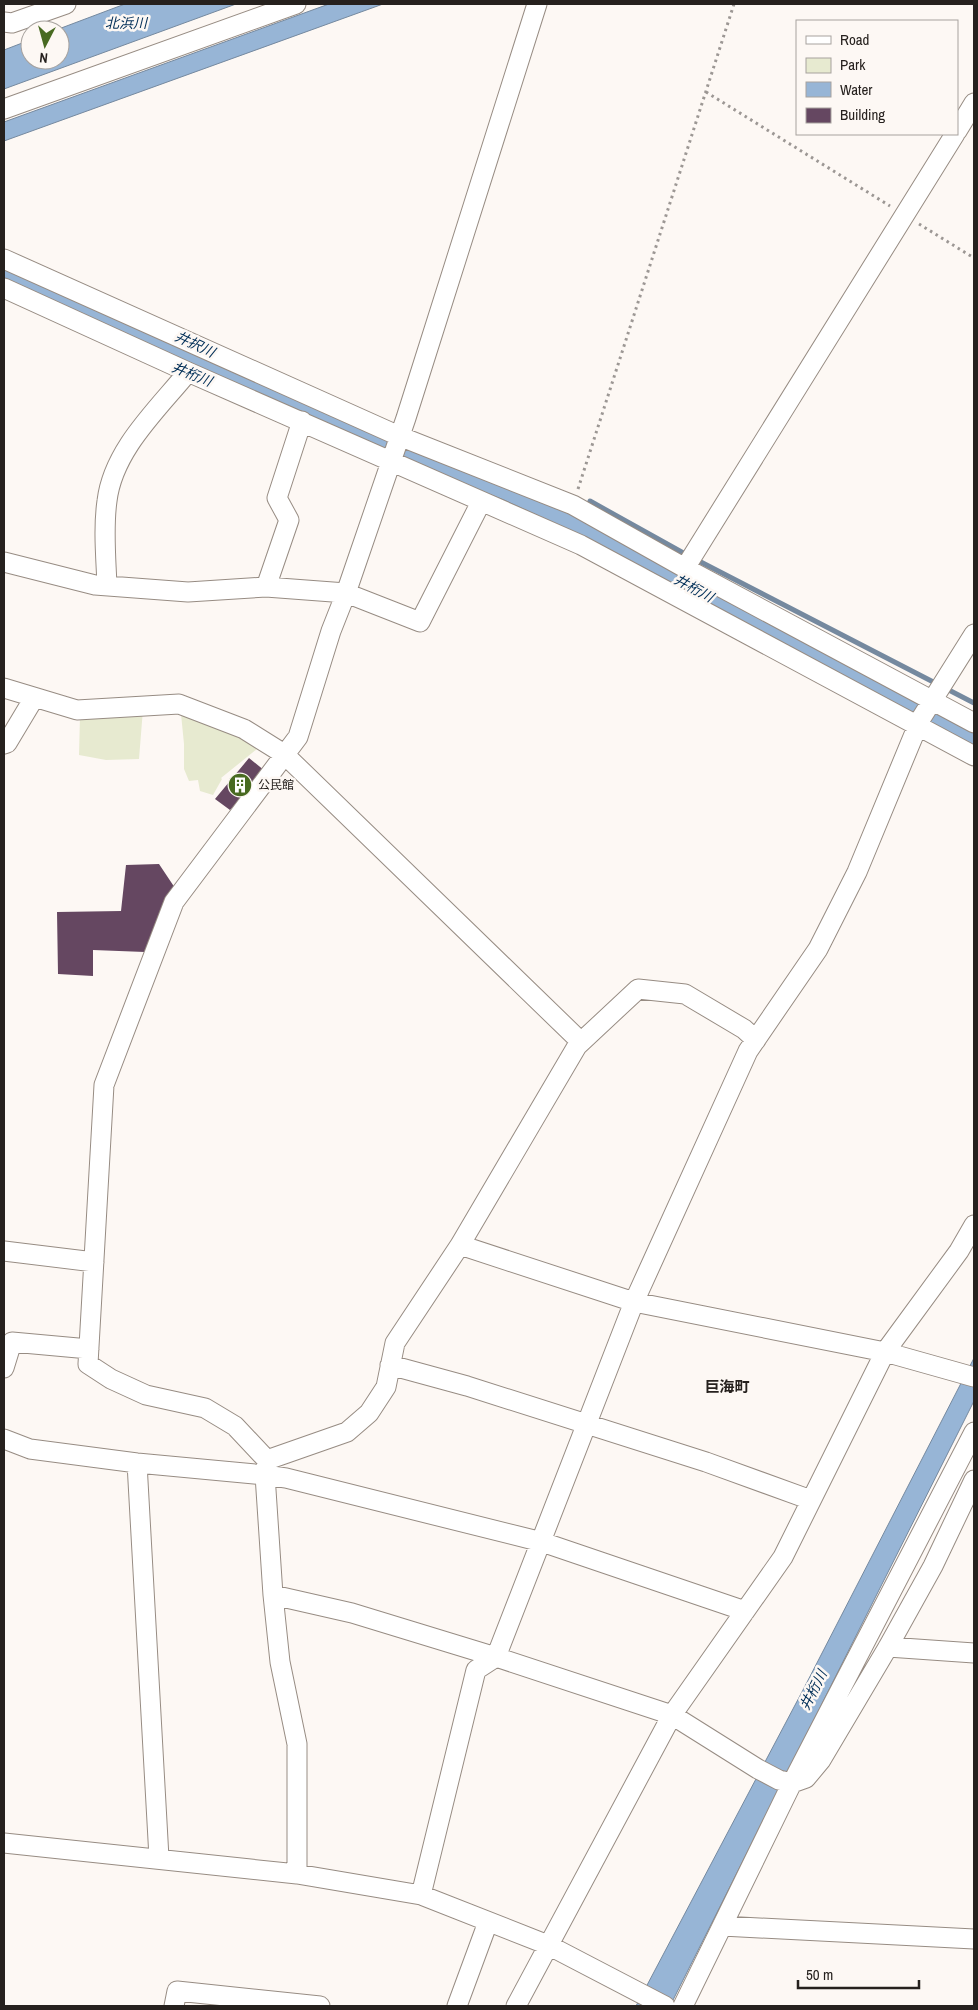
<svg xmlns="http://www.w3.org/2000/svg" width="978" height="2010" font-family="'Archivo Narrow','Noto Sans JP',sans-serif">
	<style>
		.green { fill: #e7ead0 }
		.water { fill: #97b5d6; stroke: #75899f }
		.lines { fill: none; stroke-linecap: round; stroke-linejoin: round }
		.stream { stroke: #75899f; stroke-width: 5 }
		.building { fill: #654761 }
		.street-casing { stroke: #978c83; stroke-width: 21 }
		.path { stroke: #9c9794; stroke-width: 3; stroke-dasharray: 2.5 4; stroke-linecap: butt }
		.street { stroke: #fff; stroke-width: 19 }
		.labels { text-anchor: middle; stroke-width: 5; stroke-linejoin: round; paint-order: stroke }
		.poi-label { font-size: 12px; fill: #26211e; stroke: #fdf8f4; text-anchor: start }
		.water-label { font-size: 14px; font-style: italic; fill: #002e57; stroke: #fdf8f4 }
		.quarter-label { font-size: 15px; font-weight: bold; fill: #26211e; stroke: #fdf8f4 }
	</style>
	<rect width="100%" height="100%" fill="#fdf8f4"/>
	<path class="green" d="M143 709 139 759 106 760 79 755 80 716Z
		M181 714 224 728 257 749 221 778 222 779 213 795 200 791 198 780 189 781 184 769V744Z"/>
	<path class="water" d="M125 4H236L4 89V50L30 40V60H60V30H56Z
		M329 4H383L4 141V122Z
		M4 264 572 509 974 727V746L562 527 504 500 432 472 4 283Z
		M974 1358V1401L670 2006H636L803 1690Z"/>
	<g class="lines">
		<path class="stream" d="M590 501 687 555
			M695 559 974 703"/>
	</g>
	<path class="building" d="M249 758 265 771 230 810 215 799Z
		M159 864 175 888 145 952 93 950V976L58 974 57 912 121 911 126 865Z"/>
	<g class="lines">
		<g class="street-casing">
			<path id="street" d="M4 22 12 23 66 4
				M4 109 296 4
				M957 131 974 103
				M4 259 399 436 573 505 685 568 974 723
				M4 288 188 372 581 545 974 756
				M4 562 95 585 188 592 266 587 346 593 420 622 481 502
				M685 568 955 134
				M107 586C106 558 103 529 107 501 113 450 157 410 188 372
				M266 587 289 520 277 498 302 421
				M4 688 77 710 179 704 244 729 284 754 580 1041 460 1245 395 1343 386 1387 369 1413 347 1432 267 1460 265 1475 137 1463 30 1449 4 1439
				M4 744 7 743 34 698
				M578 1045 638 989 685 994 744 1029 756 1040
				M460 1245 634 1302 885 1352 974 1377
				M4 1251 94 1262
				M390 1365 467 1386 706 1462 811 1500
				M4 1368 12 1342 89 1349
				M267 1460 235 1426 205 1408 146 1395 111 1379 88 1364 104 1085 174 902 298 737 331 631 346 593 406 418 537 4
				M137 1463 159 1858
				M273 1595 352 1613 496 1657 672 1715 758 1769 779 1780 792 1783 806 1778 821 1760 888 1647 933 1566 974 1480
				M888 1647 974 1653
				M4 1843 297 1874 421 1895 548 1945 665 2006
				M297 1874V1744L280 1662 273 1595 265 1475 286 1478 542 1542 745 1611
				M421 1895 476 1670 496 1657 634 1302 748 1051 818 949 857 872 920 720 974 634
				M722 1926 974 1939
				M174 2006 177 1991 320 2006
				M457 2006 488 1922
				M516 2006 672 1715 783 1557 885 1352 959 1251 974 1225
				M683 2006 792 1783 974 1432"/>
		</g>
		<path class="path" d="M706 92 890 206
			M919 224 974 258
			M578 489 734 4"/>
		<use href="#street" class="street"/>
	</g>
	<defs>
		<g id="building-disc" transform="scale(1.25)"><circle r="9.5" fill="#486a21" stroke="#fdf8f4"/><path d="M-4-6H4V6H1V3H-1V6H-4ZM-2.5-4.3h1.7v1.8h-1.7ZM.8-4.3h1.7v1.8H.8ZM-2.5-1h1.7V.8h-1.7ZM.8-1h1.7V.8H.8Z" fill="#fff"/></g>
	</defs>
	<g fill-rule="evenodd">
		<use href="#building-disc" x="240" y="785"/>
	</g>
	<g class="labels">
		<g class="poi-label">
			<text x="258" y="789">公民館</text>
		</g>
		<g class="water-label">
			<text x="126" y="28">北浜川</text>
			<text transform="translate(195 344) rotate(25)" y="5">井択川</text>
			<text transform="translate(192 374) rotate(22)" y="5">井桁川</text>
			<text transform="translate(694 588) rotate(28)" y="5">井桁川</text>
			<text transform="translate(813 1690) rotate(-63)" y="5">井桁川</text>
		</g>
		<g class="quarter-label">
			<text x="727" y="1392">巨海町</text>
		</g>
	</g>
	<rect width="978" height="2010" fill="none" stroke="#26211e" stroke-width="10"/>
	<rect x="796" y="20" width="162" height="115" fill="#fdf8f4" stroke="#a7a29e"/>
	<rect x="806" y="36" width="25" height="8" fill="#ffffff" stroke="#a7a29e"/>
	<text x="840" y="45" font-size="15" fill="#26211e">Road</text>
	<rect x="806" y="58" width="25" height="15" fill="#e7ead0" stroke="#a7a29e"/>
	<text x="840" y="70" font-size="15" fill="#26211e">Park</text>
	<rect x="806" y="82" width="25" height="15" fill="#97b5d6" stroke="#a7a29e"/>
	<text x="840" y="95" font-size="15" fill="#26211e">Water</text>
	<rect x="806" y="108" width="25" height="15" fill="#654761" stroke="#a7a29e"/>
	<text x="840" y="120" font-size="15" fill="#26211e">Building</text>
	<g transform="translate(45 45) rotate(186)"><circle r="24" fill="#fdf8f4" stroke="#a7a29e"/>
	<path d="M0-4L9 19L0 12L-9 19Z" fill="#486a21"/>
	<text y="-8" font-size="14" font-weight="bold" text-anchor="middle" fill="#26211e">N</text>
	</g>
	<path d="M798 1980v8h121v-8" fill="none" stroke="#26211e" stroke-width="2.5"/>
	<text x="806" y="1980" font-size="15" fill="#26211e" stroke="#fdf8f4" stroke-width="4" paint-order="stroke">50 m</text>
</svg>
